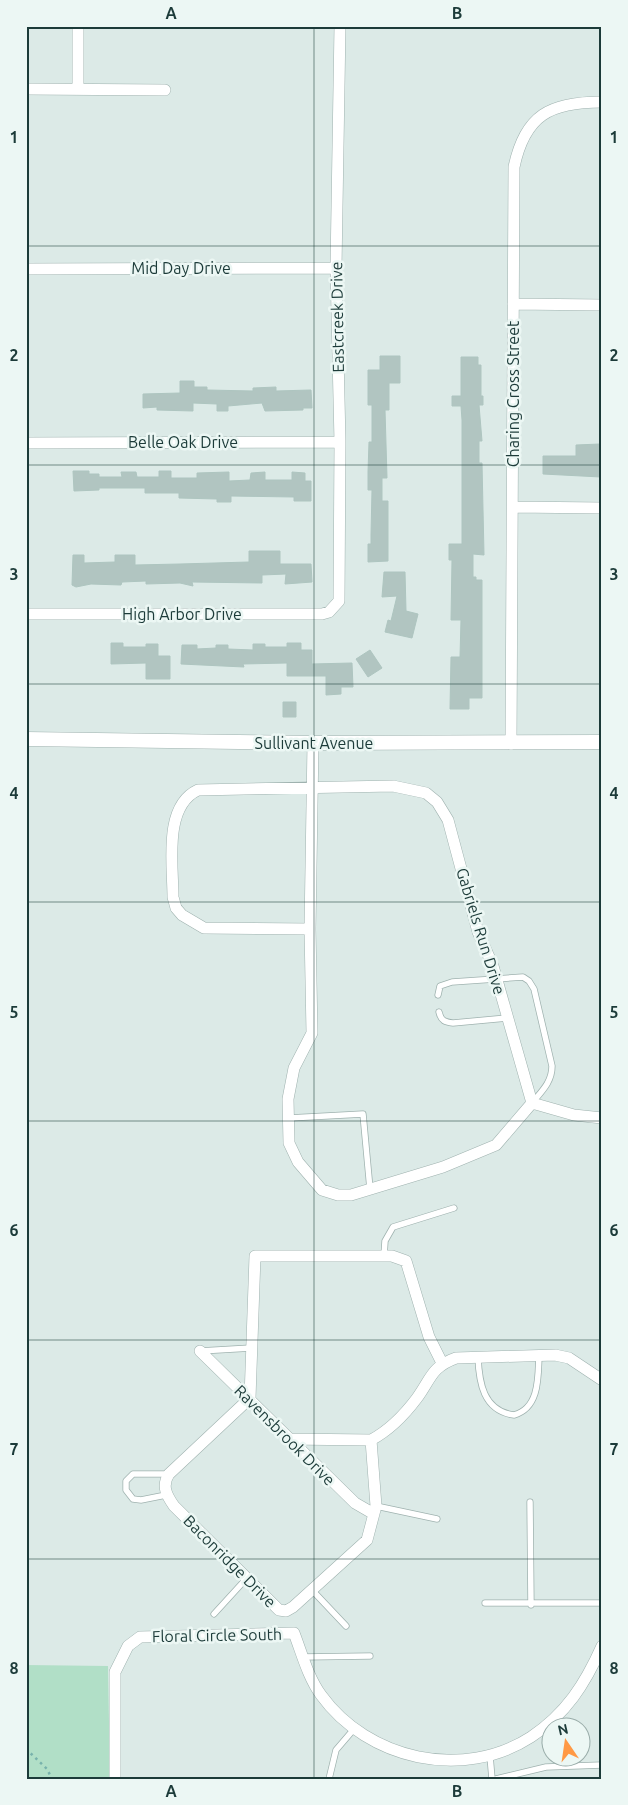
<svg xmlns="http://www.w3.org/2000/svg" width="628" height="1805" font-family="Ubuntu,sans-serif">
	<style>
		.green { fill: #b1dfc7 }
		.building { fill: #b1c5c1; stroke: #aec5c0 }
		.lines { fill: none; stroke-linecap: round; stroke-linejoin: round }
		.service-casing { stroke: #9fb2af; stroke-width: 7 }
		.minor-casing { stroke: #9fb2af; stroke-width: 12 }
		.tertiary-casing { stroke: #9fb2af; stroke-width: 15 }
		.path { stroke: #78b2ac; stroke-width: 2.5; stroke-dasharray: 2.5 4; stroke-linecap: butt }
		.service { stroke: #fff; stroke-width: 5.5 }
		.minor { stroke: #fff; stroke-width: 11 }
		.tertiary { stroke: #fff; stroke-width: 14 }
		.grid { fill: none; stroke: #1c3b39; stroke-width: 1; stroke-opacity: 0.55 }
		.labels { text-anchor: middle; stroke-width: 5; stroke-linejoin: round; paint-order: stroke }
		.street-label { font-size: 16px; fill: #1c3b39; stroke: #ecf7f4 }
		.neatline { fill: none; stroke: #1c3b39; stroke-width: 2 }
		.grid-label { font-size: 16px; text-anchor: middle; font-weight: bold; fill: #1c3b39 }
	</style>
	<rect width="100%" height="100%" fill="#dceae7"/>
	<path class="green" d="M26 1665 108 1666 110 1779H26Z"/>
	<path class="building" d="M380 356H400V383H389V410H385L387 478H382V501H388V561L368 562V544H371V535L372 490H368V472L369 442H372V405H368V370H380Z
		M461 357H478V365H481V396H483V405H479L482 441H479V463H482L484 555 473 554V577H476V580H482V698H469V709H450L451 657H460L461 620H451L452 560H449V544H462V420L461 406H452V396H461Z
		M180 381H194V387H207V390L253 391V388L276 387V391L311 390 312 408H303V410L265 411 262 403 228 406V411H217V404L193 403V411L157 410V407L143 408V394L180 393Z
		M600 444 601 477 543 474V456H576V445Z
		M73 471H89V474H99V477H122L121 472H136L137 477H159V471H171V478H197V473L229 472V481L250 480 251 473 265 472V480H292V472L305 473V481H311V501H294V497L231 496V502H217V499L179 498V493H145V488H99V490L74 491Z
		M249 551H280V564H311L312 582 285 584 286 574 262 575V583L192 582 193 586 180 583 146 584V581L122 582 121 585 91 584 76 587 72 585 73 555H84V563L115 562V555H135V565L180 564 249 562Z
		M384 572H405L406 611 418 614 412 638 385 632 388 620 391 621 397 596 382 597Z
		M111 643H123V647H146V644H158V656H170V679H146V663L111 664Z
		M287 643H301V650H312V664L352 663 353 687H341V694L326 695V676H287V663L243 664 244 667 181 664 182 645H197V649L216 648V645H228V649L253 650V644H265V647H287Z
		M370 650 382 668 368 677 356 659Z
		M283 702H296V717H283Z"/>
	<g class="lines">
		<g class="service-casing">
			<path id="service" d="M438 995 440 986 452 982 523 977 529 981 534 989 552 1066C552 1082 542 1091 532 1103
				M439 1012C441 1021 445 1022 453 1023L507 1018
				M289 1118 363 1114 370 1189
				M384 1256 385 1241 393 1227 454 1208
				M200 1351 251 1348
				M478 1357C479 1382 483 1411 514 1415 540 1408 538 1376 539 1355
				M166 1495 141 1500 133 1499 126 1490V1481L133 1474H169
				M530 1502 531 1605
				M376 1506 437 1519
				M312 1590 346 1626
				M485 1603H602
				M214 1614 246 1579
				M303 1657 370 1656
				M490 1756 492 1779
				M329 1779 336 1750 354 1729
				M496 1779 546 1767 602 1765"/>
		</g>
		<g class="minor-casing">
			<path id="minor" d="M78 26V89
				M26 89 165 90
				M26 269 336 268
				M513 304 602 305
				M26 443 340 442
				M513 507 602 508
				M26 614H322L329 612 339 601 340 442 336 268 340 26
				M511 744 514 167C525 115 550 102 602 102
				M310 929 204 928 182 915 176 908 173 897C173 865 163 806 198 790L393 786 426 793 437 802 448 820 478 932 493 966 532 1103 496 1145 443 1167 351 1195H338L322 1190 298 1162 289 1143 288 1099 294 1068 312 1033 310 929 313 743
				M532 1103 574 1115 602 1118
				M200 1351 355 1503 374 1514
				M250 1398 169 1474C161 1486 167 1496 174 1506L279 1610 286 1611 293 1607 367 1540 376 1506 371 1440
				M250 1398 255 1256H392L406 1261 429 1337 442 1363
				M287 1439 371 1440C388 1431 405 1414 417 1398 431 1379 431 1367 456 1358L555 1355 569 1358 602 1380
				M115 1779V1672L128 1646 140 1637 294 1633C302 1654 308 1677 321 1695 368 1760 463 1781 531 1737 566 1714 585 1684 602 1646"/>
		</g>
		<g class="tertiary-casing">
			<path id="tertiary" d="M26 739 313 743 602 742"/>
		</g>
		<path class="path" d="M26 1749 47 1769 52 1779"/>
		<use href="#service" class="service"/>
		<use href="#minor" class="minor"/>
		<use href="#tertiary" class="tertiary"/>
	</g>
	<path class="grid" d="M314 26V1779M26 246H602M26 465H602M26 684H602M26 902H602M26 1121H602M26 1340H602M26 1559H602"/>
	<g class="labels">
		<g class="street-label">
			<text x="181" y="274">Mid Day Drive</text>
			<text transform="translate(337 317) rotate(-91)" y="6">Eastcreek Drive</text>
			<text transform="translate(513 394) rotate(-90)" y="6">Charing Cross Street</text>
			<text x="183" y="448">Belle Oak Drive</text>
			<text x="182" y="620">High Arbor Drive</text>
			<text x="314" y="749">Sullivant Avenue</text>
			<text transform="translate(481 931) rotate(73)" y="6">Gabriels Run Drive</text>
			<text transform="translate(285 1435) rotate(45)" y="6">Ravensbrook Drive</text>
			<text transform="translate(230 1561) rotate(45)" y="6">Baconridge Drive</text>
			<text transform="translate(217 1635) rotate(-1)" y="6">Floral Circle South</text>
		</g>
	</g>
	<rect width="628" height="1805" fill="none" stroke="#ecf7f4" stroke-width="55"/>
	<g transform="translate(566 1742) rotate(347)"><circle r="24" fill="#ecf7f4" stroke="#99aca9"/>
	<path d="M0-4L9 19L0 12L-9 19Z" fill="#ff9945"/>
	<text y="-8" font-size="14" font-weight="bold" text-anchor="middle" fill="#1c3b39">N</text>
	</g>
	<rect x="28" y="28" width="572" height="1750" class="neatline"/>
	<g class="grid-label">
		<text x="171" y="19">A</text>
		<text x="457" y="19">B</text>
		<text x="14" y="143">1</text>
		<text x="614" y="143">1</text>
		<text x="14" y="361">2</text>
		<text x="614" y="361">2</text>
		<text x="14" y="580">3</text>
		<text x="614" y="580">3</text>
		<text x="14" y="799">4</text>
		<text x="614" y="799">4</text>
		<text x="14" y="1018">5</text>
		<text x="614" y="1018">5</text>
		<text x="14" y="1236">6</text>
		<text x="614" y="1236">6</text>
		<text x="14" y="1455">7</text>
		<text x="614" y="1455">7</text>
		<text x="14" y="1674">8</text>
		<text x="614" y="1674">8</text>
		<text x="171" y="1797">A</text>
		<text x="457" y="1797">B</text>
	</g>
</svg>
